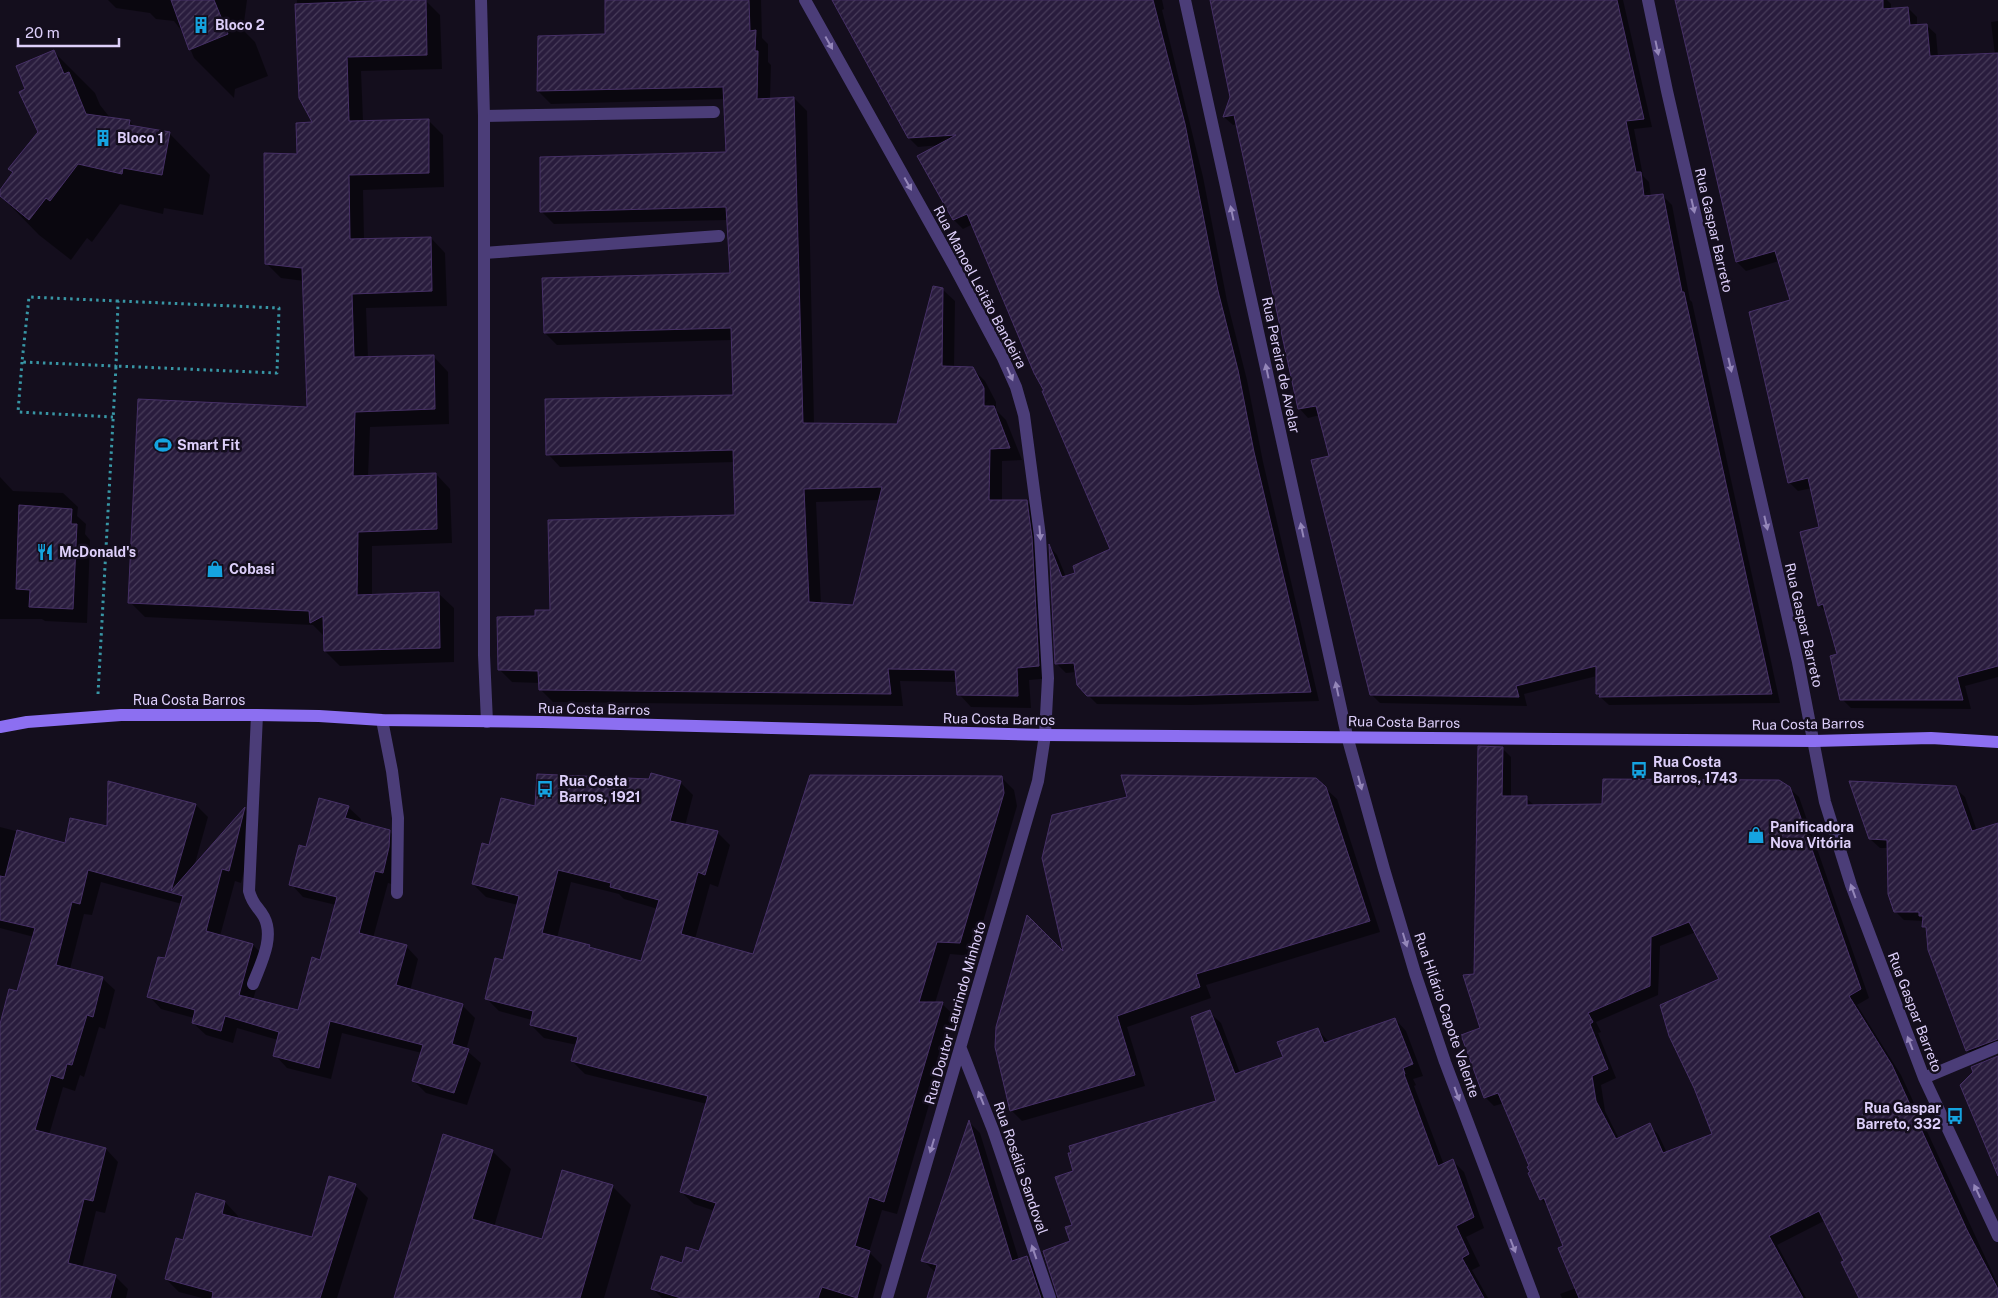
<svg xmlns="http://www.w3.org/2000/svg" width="1998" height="1298" font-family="'Public Sans',sans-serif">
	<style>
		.shadow { fill: #0007; fill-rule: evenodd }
		.building { fill: url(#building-hatch); stroke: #463066; fill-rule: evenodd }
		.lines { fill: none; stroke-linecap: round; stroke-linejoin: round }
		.path { stroke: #3896a5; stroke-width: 3; stroke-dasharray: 2.5 4; stroke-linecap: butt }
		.service { stroke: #4b3d78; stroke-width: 12 }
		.minor { stroke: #4b3d78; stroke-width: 12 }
		.secondary { stroke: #8c6ff1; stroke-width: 12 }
		.oneway { fill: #9486b9 }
		.labels { text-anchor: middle; stroke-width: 5; stroke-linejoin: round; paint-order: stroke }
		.poi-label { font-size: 14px; font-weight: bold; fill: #ddcffa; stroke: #140e1d; text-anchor: start }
		.street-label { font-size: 14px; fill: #ddcffa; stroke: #140e1d }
	</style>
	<defs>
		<pattern id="building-hatch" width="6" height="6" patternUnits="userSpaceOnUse" patternTransform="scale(1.25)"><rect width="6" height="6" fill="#291c3d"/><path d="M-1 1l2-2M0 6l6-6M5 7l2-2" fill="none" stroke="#483c5a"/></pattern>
	</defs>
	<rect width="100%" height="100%" fill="#140e1d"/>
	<path class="shadow" d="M108 0H247L243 30 255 42 268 76 235 89 234 98 194 58 184 34 174 21 156 19 150 13 116 8Z
		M297 0H356V2L425 0 440 15 442 69 361 71 363 121 428 120 443 135 444 187 363 190 364 239 431 238 445 253 447 306 366 308 368 358 434 357 448 372 449 424 370 427 368 476 436 474 450 489 452 543 372 546V595L439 594 454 608V662L340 666 325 651V637L313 625 145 617 130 602 308 409 304 281 281 278 266 263 299 155 314 123 296 28Z
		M606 0H761L762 38 768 44V62L771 65 770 99 794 98 807 111 814 424 898 425 942 289 955 301 954 368H972L985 381 996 402V410L1006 420 1022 460 1002 461V501H1026L1039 513 1051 678 1029 680 1031 708 971 707 959 694 957 682 900 681 903 706 553 702 540 689V683L512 682 500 670 537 617 736 516 735 462 560 467 548 454 735 396 732 340 557 345 545 333 732 275 728 220 554 224 542 212 728 154 725 99 551 104 538 91 606 35ZM880 500 853 607 821 604 816 502Z
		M834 0H1162L1164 9 1162 10 1203 177 1227 301 1247 380 1263 462 1319 701 1191 705 1097 704 1088 695 1076 672 1066 673 1057 664 1050 547 1057 555 1066 577 1076 574 1111 550 1046 393 973 224 963 229 954 220 940 145 918 147 909 138Z
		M1210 0H1623L1652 127 1634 129 1643 176 1649 182 1651 197 1663 196 1672 205 1690 300 1692 302 1780 703 1609 705 1597 694V676L1524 694 1527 706 1380 703 1371 694 1330 457 1320 415 1308 418 1300 409 1238 124 1233 125 1224 117 1232 97Z
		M1676 0H1887L1891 4V9L1908 8 1917 17V26L1926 25 1936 34 1938 57 1995 55 1991 22 1998 21V677L1965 686 1971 709 1851 708 1842 699 1839 655 1827 613 1819 605 1821 528 1812 488 1798 491 1789 482 1792 301 1779 261 1746 271 1737 262Z
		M54 52 95 93 100 105 111 119 130 122 136 128 169 133 210 175 203 215 164 208 163 214 120 204 92 242 87 238 71 260 39 235 0 195V192L40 132 27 90Z
		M0 477 13 491 63 493 78 507 77 516 86 524 85 534 90 540 87 623 45 621 42 619H0Z
		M1502 748 1511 757V797L1526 798 1535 806H1604L1789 788 1799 797 1869 998 1857 1005 1901 1075 1998 1285V1298H1861L1846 1261 1824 1221 1777 1245 1806 1298H1562L1560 1294 1576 1288 1565 1247 1549 1208 1541 1199 1531 1167 1504 1103 1494 1106 1485 1097 1482 1029 1475 975ZM1696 932 1721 979 1714 1135 1667 1153 1658 1134 1649 1125 1619 1139 1605 1111 1601 1085 1616 1078 1598 1033 1601 1032 1596 1022 1658 995 1660 946Z
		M1001 777 1014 790 1017 806 973 956 950 954 935 1003 942 1004 955 1016 897 1214 882 1210 869 1252 882 1265 873 1298H662L652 1288 700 1253 715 1211 694 1204 681 1192 707 1104 585 1074 572 1061 577 1045 544 1038 531 1025 532 1020 499 1011 486 998 504 961 518 905 486 897 473 884 490 847 536 807 680 782 693 795 685 826 717 832 730 845 718 887 710 884 695 939 754 955ZM571 882 619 894 624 899 658 909 642 963 557 938Z
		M1325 788 1337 799 1380 932 1206 985 1211 998 1127 1027 1145 1086 1022 1121 1011 1110 1065 955Z
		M1955 788 1965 797 1977 831 1998 824V1051L1976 1060 1968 1051 1929 950 1927 930 1923 926 1924 921 1904 920 1895 911 1888 848H1880L1870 839Z
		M196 805 208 817 194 867 245 809 257 821 241 883 235 881 220 936 253 945 265 957 253 1000 299 1011 321 961 336 905 303 897 291 884 307 848 348 807 361 819 360 823 389 831 402 844 395 885 388 883 373 938 406 946 418 959 410 991 462 1005 475 1018 466 1050 481 1063 467 1105 426 1093 414 1081 422 1053 342 1033 331 1079 287 1068 275 1055 278 1040 237 1028 233 1043 206 1035 193 1023 194 1018 161 1009 149 996 166 960 182 904 101 882 92 915 84 914 70 969 102 978 115 990 105 1029 99 1027 84 1077 80 1075 75 1091 63 1087 49 1135 106 1149 118 1162 105 1213 96 1211 82 1268 115 1276 128 1289 126 1298H0V1030L18 992 34 937 0 928V827L66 844 109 828Z
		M1209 1012 1221 1023 1240 1073 1285 1058 1317 1029 1329 1042 1395 1019 1406 1031 1423 1076 1413 1079 1416 1085 1414 1086 1444 1165 1453 1161 1464 1172 1484 1228 1466 1237 1480 1266 1472 1270 1488 1298H1059L1072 1242 1075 1172 1217 1102Z
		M970 1123 980 1133 1019 1260 1027 1258 1038 1269 1048 1298H928L935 1272 923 1260Z
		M492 1151 511 1169 494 1227 543 1241 612 1186 631 1205 604 1298H396Z
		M355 1185 368 1198 337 1298H202L179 1292 166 1279 184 1242 225 1202 238 1216 237 1219 313 1239Z"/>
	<path class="building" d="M171 0H214L228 34 189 50Z
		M398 0H426L427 55 347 57 349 121 429 119V173L349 175 350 239 431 237 432 291 352 294 354 357 434 355 435 409 355 412 353 476 436 473 437 529 358 532 357 595 439 592 440 648 324 651 323 616 310 623 309 611 128 603 138 399 307 407 302 268 265 264 264 153 297 154 296 123 312 122 299 98 295 4Z
		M605 0H749L750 31 756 30 755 51H758L757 99 794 97 803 423 897 424 933 286 943 288 942 366 973 367 984 388V406H994L1010 448 990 449 989 500H1027L1032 537 1039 666 1017 668 1018 696 957 695 955 670 888 669 891 694 539 690 538 671 498 670 497 617 535 616V610H550L548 520 735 515 733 450 546 455 545 399 733 395 731 328 544 333 542 278 730 273 726 207 540 212V157L726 152 723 87 537 91 538 36 605 34ZM882 487 853 605 809 602 804 489Z
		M832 0H1153L1185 124 1218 291 1238 370 1254 452 1311 692 1182 696H1087L1077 685 1074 663 1055 664 1049 544 1062 577 1075 573 1073 566 1110 549 1042 391H1044L1034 373 967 214 953 220 917 156 956 135 908 138Z
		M1210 0H1617L1644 119 1626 121 1636 172H1641L1644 196 1663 194 1682 292H1684L1772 694 1599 697 1600 694H1596V666L1516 686 1519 697 1370 695 1311 460 1329 456 1316 406 1298 409 1234 115 1223 117 1230 97Z
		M1675 0H1883V9L1908 7 1910 25 1927 24 1930 56 1998 53V666L1957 677 1963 700H1840L1830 656 1837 654 1823 604 1818 606 1800 532 1819 527 1808 478 1788 483 1749 312 1790 300 1775 251 1736 262Z
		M54 50 64 74 69 72 86 114 130 120 129 125 170 132 162 175 123 168 122 174 78 164 50 201 46 198 29 220 0 196V190L13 172 8 169 38 132 19 92 25 89 16 66Z
		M19 505 72 509 71 524H77L73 609 29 607 30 590 16 589Z
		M1478 746 1503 747 1502 796H1527V805L1602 804 1603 779 1779 780 1790 787 1861 989 1849 996 1892 1065 1967 1230 1998 1289V1298H1859L1841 1262 1844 1261 1819 1211 1769 1236 1803 1298H1579L1558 1248 1563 1246 1544 1198 1540 1200 1528 1173 1530 1172 1527 1167 1529 1166 1498 1093 1484 1098 1461 1035 1480 1028 1463 975 1474 974ZM1689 922 1719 979 1660 1005 1669 1036 1694 1088 1712 1134 1663 1153 1650 1123 1616 1139 1596 1101 1592 1076 1608 1069 1590 1024 1593 1022 1588 1013 1650 986 1651 937Z
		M651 773 681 781 670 821 718 831 705 875 698 872 681 934 753 954 810 775 1002 776 1004 793 960 943 937 942 919 1002H943L884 1202 869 1197 855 1246 870 1251 857 1298 822 1287 818 1298H681L651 1289 661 1256 682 1263 686 1247 699 1251 716 1203 680 1192 708 1096 571 1061 578 1037 530 1025 533 1011 485 999 495 958 503 960 519 896 472 884 482 843 489 845 501 798 535 806 537 774 649 779ZM558 870 611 883 610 887 659 900 641 961 589 947 590 945 542 933Z
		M1121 775 1316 778 1326 787 1370 921 1196 974 1200 987 1117 1016 1135 1075 1010 1111 995 1047 996 1027 1027 915 1063 951 1042 858 1052 815 1127 797Z
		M108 781 196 804 171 891 245 807 229 871 222 869 206 931 253 944 239 995 298 1010 312 957 320 960 337 897 289 885 299 845 306 847 319 798 349 806 345 818 390 830 389 847 383 873 375 871 359 933 407 945 396 985 463 1004 452 1044 469 1049 454 1093 412 1081 423 1045 330 1021 319 1068 273 1056 279 1032 225 1016 221 1031 192 1023 195 1010 147 997 158 957 165 958 183 896 88 870 80 904 72 902 56 965 103 977 93 1017 87 1015 72 1065 67 1064 63 1079 51 1075 35 1130 106 1148 93 1201 84 1199 68 1263 116 1275 110 1298H0V1024L9 989 17 991 35 928 0 920V876L5 877 17 830 65 843 70 818 107 826Z
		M1849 781 1956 786 1972 831 1998 823V1039L1966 1051 1928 950 1926 927H1922L1923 916H1919V912H1894L1888 894 1887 840 1869 839Z
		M1210 1010 1235 1074 1283 1057 1277 1042 1318 1028 1324 1043 1395 1018 1413 1064 1403 1068 1405 1074H1404L1438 1166 1453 1159 1474 1217 1456 1226 1469 1254 1462 1258 1484 1298H1058L1043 1251 1070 1241 1065 1227 1072 1225 1055 1177 1073 1171 1068 1153H1071L1069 1146 1216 1101 1191 1017Z
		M1998 1056V1176L1960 1085 1973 1072 1971 1067Z
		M969 1120 1012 1261 1027 1256 1041 1298H927L937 1265 921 1261Z
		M443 1134 493 1150 472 1219 542 1239 562 1170 613 1185 580 1298H394Z
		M329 1176 356 1184 320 1298H212L213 1292 165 1279 176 1238 183 1240 196 1193 225 1201 222 1214 312 1237Z"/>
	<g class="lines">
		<path class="path" d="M22 362 18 412 113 417
			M98 694 116 366 277 373 279 308 118 301 116 366 22 362 29 297 118 301"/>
		<path class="service" d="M484 116 714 112
			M484 253 719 236
			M382 720 392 771 398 818 397 893
			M253 984C260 965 275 938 264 917 258 906 253 906 249 891L257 715"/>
		<path class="minor" d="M481 0 484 116V655L487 722
			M805 0 954 266 1003 358 1016 387 1024 415 1040 536 1048 678 1045 735 1038 781 887 1298
			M1185 0 1347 736 1384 869 1415 973 1445 1062 1534 1298
			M1648 0 1667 91 1798 662 1825 802 1851 885 1924 1078 1998 1236
			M961 1049 993 1130 1050 1298
			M1924 1078 1998 1047"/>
		<path class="secondary" d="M0 727 27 722 121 715H257L319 716 382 720 542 722 1045 735 1814 741 1931 738 1998 742"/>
	</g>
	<defs><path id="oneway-solid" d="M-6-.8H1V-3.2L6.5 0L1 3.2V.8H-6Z" transform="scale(1.25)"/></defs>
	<g class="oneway">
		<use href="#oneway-solid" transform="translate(829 43) rotate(61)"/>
		<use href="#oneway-solid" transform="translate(1657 48) rotate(78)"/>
		<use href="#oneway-solid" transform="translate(908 184) rotate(61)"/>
		<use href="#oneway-solid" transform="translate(1693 206) rotate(77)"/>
		<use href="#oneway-solid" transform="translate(1232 213) rotate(-102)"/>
		<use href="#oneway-solid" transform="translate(1730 365) rotate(77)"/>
		<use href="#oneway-solid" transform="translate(1267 371) rotate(-102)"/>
		<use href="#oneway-solid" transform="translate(1010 374) rotate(67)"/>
		<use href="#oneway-solid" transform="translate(1766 523) rotate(77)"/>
		<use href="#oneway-solid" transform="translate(1302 530) rotate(-102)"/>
		<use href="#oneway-solid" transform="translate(1040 533) rotate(85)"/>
		<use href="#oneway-solid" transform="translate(1337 689) rotate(-102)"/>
		<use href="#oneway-solid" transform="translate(1360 783) rotate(75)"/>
		<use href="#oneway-solid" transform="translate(1853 891) rotate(-110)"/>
		<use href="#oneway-solid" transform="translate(1405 940) rotate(73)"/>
		<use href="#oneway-solid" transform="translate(1910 1043) rotate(-111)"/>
		<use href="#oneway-solid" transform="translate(1457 1094) rotate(70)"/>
		<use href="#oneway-solid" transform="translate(981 1098) rotate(-112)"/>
		<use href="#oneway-solid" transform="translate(932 1146) rotate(107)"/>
		<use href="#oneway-solid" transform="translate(1977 1191) rotate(-115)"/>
		<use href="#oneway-solid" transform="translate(1513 1246) rotate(69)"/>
		<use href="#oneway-solid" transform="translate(1034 1252) rotate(-109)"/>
	</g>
	<defs>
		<g id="building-bare" transform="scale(1.35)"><path d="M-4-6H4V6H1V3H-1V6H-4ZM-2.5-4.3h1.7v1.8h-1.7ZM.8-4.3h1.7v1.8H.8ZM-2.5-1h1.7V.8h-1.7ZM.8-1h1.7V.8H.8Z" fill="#15a3e0" stroke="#140e1d" stroke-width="2.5" paint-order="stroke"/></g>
		<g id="stadium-bare" transform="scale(1.35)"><path d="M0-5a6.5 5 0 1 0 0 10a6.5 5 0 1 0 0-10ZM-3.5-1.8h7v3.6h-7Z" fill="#15a3e0" stroke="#140e1d" stroke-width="2.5" paint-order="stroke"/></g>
		<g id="restaurant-bare" transform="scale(1.35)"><path d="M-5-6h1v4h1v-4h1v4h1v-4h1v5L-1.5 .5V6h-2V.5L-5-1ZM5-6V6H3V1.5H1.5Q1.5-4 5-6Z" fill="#15a3e0" stroke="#140e1d" stroke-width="2.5" paint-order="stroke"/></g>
		<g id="shop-bare" transform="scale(1.35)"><path d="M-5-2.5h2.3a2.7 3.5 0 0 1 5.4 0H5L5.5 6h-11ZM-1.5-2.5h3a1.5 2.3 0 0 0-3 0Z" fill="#15a3e0" stroke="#140e1d" stroke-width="2.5" paint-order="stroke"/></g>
		<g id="bus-bare" transform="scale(1.35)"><path d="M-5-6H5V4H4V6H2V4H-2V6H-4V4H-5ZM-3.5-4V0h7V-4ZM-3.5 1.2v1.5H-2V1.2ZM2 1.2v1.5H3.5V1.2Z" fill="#15a3e0" stroke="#140e1d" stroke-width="2.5" paint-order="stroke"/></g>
	</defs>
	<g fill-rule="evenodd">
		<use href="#building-bare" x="201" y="25"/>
		<use href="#building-bare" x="103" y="138"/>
		<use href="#stadium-bare" x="163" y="445"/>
		<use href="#restaurant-bare" x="45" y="552"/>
		<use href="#shop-bare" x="215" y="569"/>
		<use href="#bus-bare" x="1639" y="770"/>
		<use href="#bus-bare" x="545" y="789"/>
		<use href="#shop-bare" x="1756" y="835"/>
		<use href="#bus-bare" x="1955" y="1116"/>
	</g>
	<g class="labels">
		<g class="poi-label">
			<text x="215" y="30">Bloco 2</text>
			<text x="117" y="143">Bloco 1</text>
			<text x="177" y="450">Smart Fit</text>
			<text x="59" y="557">McDonald's</text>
			<text x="229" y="574">Cobasi</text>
			<text x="1653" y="767">Rua Costa<tspan x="1653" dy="16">Barros, 1743</tspan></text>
			<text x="559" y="786">Rua Costa<tspan x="559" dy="16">Barros, 1921</tspan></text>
			<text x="1770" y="832">Panificadora<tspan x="1770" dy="16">Nova Vitória</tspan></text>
			<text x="1941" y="1113" text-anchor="end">Rua Gaspar<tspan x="1941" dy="16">Barreto, 332</tspan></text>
		</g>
		<g class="street-label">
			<text transform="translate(1714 230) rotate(77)" y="5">Rua Gaspar Barreto</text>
			<text transform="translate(980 287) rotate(62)" y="5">Rua Manoel Leitão Bandeira</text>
			<text transform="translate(1281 365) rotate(78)" y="5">Rua Pereira de Avelar</text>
			<text transform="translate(1804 625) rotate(77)" y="5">Rua Gaspar Barreto</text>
			<text x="189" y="705">Rua Costa Barros</text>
			<text transform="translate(594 709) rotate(1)" y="5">Rua Costa Barros</text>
			<text transform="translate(999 719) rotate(1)" y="5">Rua Costa Barros</text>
			<text transform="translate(1404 722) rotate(1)" y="5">Rua Costa Barros</text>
			<text transform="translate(1808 724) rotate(-1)" y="5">Rua Costa Barros</text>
			<text transform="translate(1915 1012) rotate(69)" y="5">Rua Gaspar Barreto</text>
			<text transform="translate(955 1013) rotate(-74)" y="5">Rua Doutor Laurindo Minhoto</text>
			<text transform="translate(1447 1015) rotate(71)" y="5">Rua Hilário Capote Valente</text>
			<text transform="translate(1021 1168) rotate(71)" y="5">Rua Rosália Sandoval</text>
		</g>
	</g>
	<path d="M18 38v8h101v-8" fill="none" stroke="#ddcffa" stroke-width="2.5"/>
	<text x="25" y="38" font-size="15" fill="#ddcffa" stroke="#140e1d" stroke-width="4" paint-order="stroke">20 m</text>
</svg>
